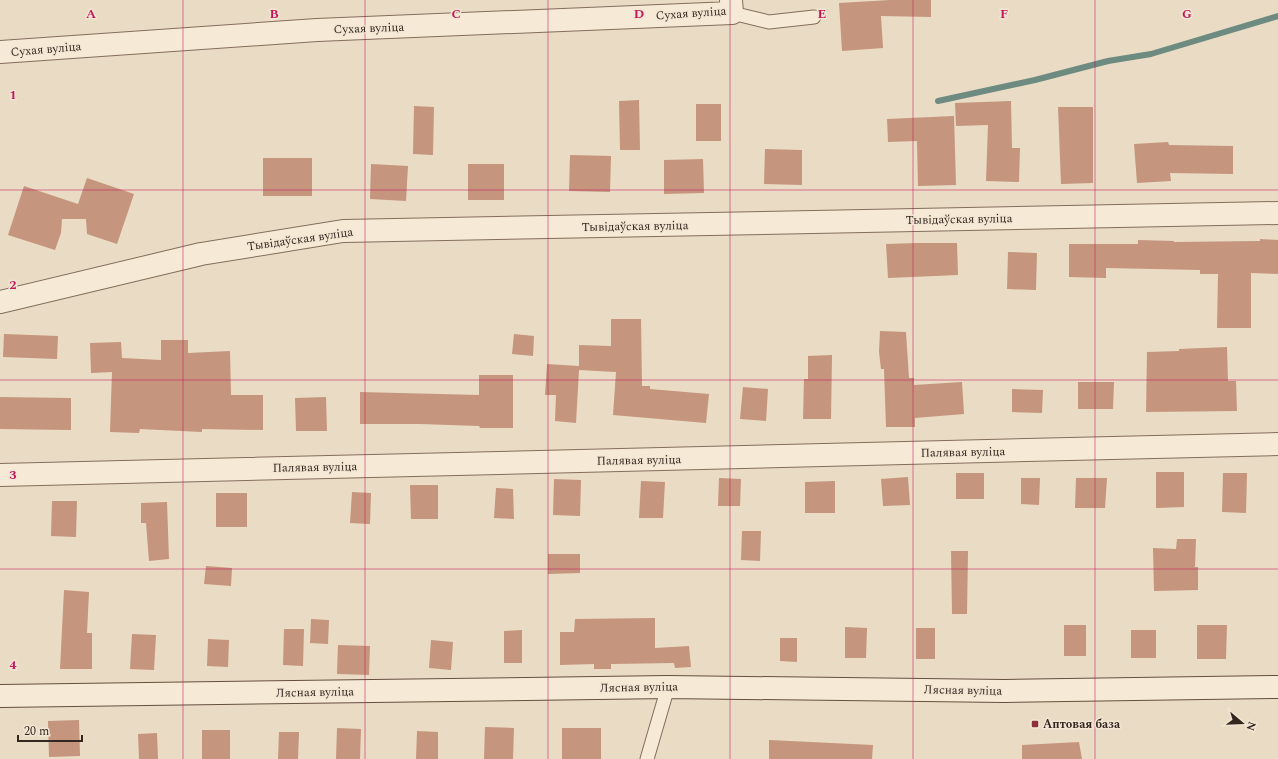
<svg xmlns="http://www.w3.org/2000/svg" width="1278" height="759" font-family="Spectral,serif">
	<style>
		.lines { fill: none; stroke-linecap: round; stroke-linejoin: round }
		.stream { stroke: #6d8b81; stroke-width: 6 }
		.building { fill: #c5957d }
		.service-casing { stroke: #836d5c; stroke-width: 15 }
		.minor-casing { stroke: #836d5c; stroke-width: 24 }
		.secondary-casing { stroke: #654f3f; stroke-width: 24 }
		.service { stroke: #f6ead6; stroke-width: 13 }
		.minor { stroke: #f6ead6; stroke-width: 22 }
		.secondary { stroke: #f6ead6; stroke-width: 22 }
		.grid { fill: none; stroke: #c2185b; stroke-width: 1; stroke-opacity: 0.55 }
		.poi-dot { fill: #8d313a; stroke: #f2e6d3; stroke-width: 1.5 }
		.labels { text-anchor: middle; stroke-width: 3; stroke-linejoin: round; paint-order: stroke }
		.street-label { font-size: 12px; fill: #34271f; stroke: #f2e6d3 }
		.poi-label { font-size: 12px; font-weight: bold; fill: #34271f; stroke: #f2e6d3; text-anchor: start }
		.grid-label { font-size: 13px; text-anchor: middle; font-weight: bold; fill: #c2185b; stroke: #f2e6d3; stroke-width: 3; stroke-linejoin: round; paint-order: stroke }
	</style>
	<rect width="100%" height="100%" fill="#eadbc4"/>
	<g class="lines">
		<path class="stream" d="M938 101 1035 80 1108 61 1151 54 1278 16"/>
	</g>
	<path class="building" d="M890 0H931V17L881 16 883 48 842 51 839 3Z
		M639 100 640 150H620L619 101Z
		M1011 101 1012 148H1020L1019 182 986 181 988 125 956 126 955 103Z
		M696 104H721V141H696Z
		M414 106 434 107 433 155 413 154Z
		M1058 107H1093V183L1061 184Z
		M954 116 956 185 918 186 917 141 888 142 887 119Z
		M1168 142 1169 145 1233 146V174L1170 173 1171 181 1137 183 1134 144Z
		M765 149 802 150V185L764 184Z
		M570 155 611 156 610 192 569 191Z
		M263 158H312V196H263Z
		M703 159 704 193 664 194V160Z
		M371 164 408 166 406 201 370 199Z
		M468 164H504V200H468Z
		M87 178 134 194 117 244 87 234 86 219H62L61 233 55 250 8 235 24 186 78 204Z
		M1260 239 1278 240V274L1251 273V328H1217L1218 274H1200V270L1106 268V278L1069 277V244H1138V240L1174 241V242L1260 241Z
		M917 243H957L958 275 888 278 886 244Z
		M1008 252 1037 253 1036 290 1007 289Z
		M611 319H641L642 386H650V389L709 394 706 423 613 415 616 372 579 370 576 423 555 421 556 395H545L547 364 579 366V345L611 346Z
		M880 331 906 332 909 378H914V385L962 382 964 414 915 418V427H886L884 369H881L879 352Z
		M4 334 58 336 57 359 3 357Z
		M514 334 534 336 533 356 512 354Z
		M161 340H188V353L230 351 231 395H263V430L202 429V432L140 429 139 433 110 432 112 372 91 373 90 343 121 342 122 358 161 360Z
		M1227 347 1228 381H1236L1237 411 1146 412 1147 352 1179 351V349Z
		M832 355 831 419H803L804 379H808V356Z
		M479 375H513V428H480L479 426 420 424H360V392L479 395Z
		M1078 382H1114L1113 409H1078Z
		M743 387 768 389 766 421 740 419Z
		M1012 389 1043 390 1042 413 1012 412Z
		M0 397 71 398V430L0 429Z
		M326 397 327 431H296L295 398Z
		M1156 472H1184V507L1156 508Z
		M956 473H984V499H956Z
		M1223 473H1247L1246 513 1222 512Z
		M908 477 910 505 883 506 881 479Z
		M719 478 741 479 740 506H718Z
		M1021 478H1040L1039 505 1021 504Z
		M1076 478H1107L1105 508H1075Z
		M554 479 581 480 580 516 553 515Z
		M641 481 665 482 663 518H639Z
		M835 481V513H805V482Z
		M410 485H438V519H411Z
		M496 488 513 489 514 519 494 518Z
		M352 492 371 493 370 524 350 523Z
		M216 493H247V527H216Z
		M52 501H77L76 537 51 536Z
		M167 502 169 559 149 561 146 523H141V503Z
		M742 531H761L760 561 741 560Z
		M1177 539H1196L1195 567H1198V590L1154 591 1153 548 1176 549Z
		M951 551H968L967 614H952Z
		M548 554H580V573L548 574Z
		M206 566 232 568 231 586 204 584Z
		M64 590 89 592 87 633H92V669H60Z
		M655 618V648L689 646 691 667 675 668 674 663 611 664V669H594V664L560 665V632H574L575 619Z
		M311 619 329 620 328 644 310 643Z
		M1064 625H1086V656H1064Z
		M1197 625H1227L1226 659H1197Z
		M845 627 867 628 866 658H845Z
		M916 628H935V659H916Z
		M284 629H304L303 666 283 665Z
		M522 630V663H504V631Z
		M1131 630H1156V658H1131Z
		M132 634 156 635 154 670 130 669Z
		M780 638H797V662L780 661Z
		M208 639 229 640 228 667 207 666Z
		M431 640 453 642 451 670 429 668Z
		M338 645 370 646 369 675 337 674Z
		M79 720 80 756 49 757 48 721Z
		M485 727 514 728 513 759H484Z
		M337 728 361 729 360 759H336Z
		M562 728H601V759H562Z
		M202 730H230V759H202Z
		M417 731 438 732V759H416Z
		M279 732H299L298 759H278Z
		M157 733 158 759H139L138 734Z
		M769 740 873 745 872 759H769Z
		M1079 742 1082 759H1022V745Z"/>
	<g class="lines">
		<g class="service-casing">
			<path id="service" d="M732 13 769 22 814 17
				M647 759 668 687"/>
		</g>
		<g class="minor-casing">
			<path id="minor" d="M0 52 317 30 732 13 731 0
				M0 302 201 254 343 231 1278 213
				M0 475 1278 444"/>
		</g>
		<g class="secondary-casing">
			<path id="secondary" d="M0 696 668 687 1004 691 1278 687"/>
		</g>
		<use href="#service" class="service"/>
		<use href="#minor" class="minor"/>
		<use href="#secondary" class="secondary"/>
	</g>
	<path class="grid" d="M183 0V759M365 0V759M548 0V759M730 0V759M913 0V759M1095 0V759M0 190H1278M0 380H1278M0 569H1278"/>
	<rect class="poi-dot" x="1031" y="720" width="8" height="8" rx="2"/>
	<g class="labels">
		<g class="street-label">
			<text transform="translate(691 13) rotate(-4)" y="4">Сухая вуліца</text>
			<text transform="translate(369 28) rotate(-2)" y="4">Сухая вуліца</text>
			<text transform="translate(46 49) rotate(-5)" y="4">Сухая вуліца</text>
			<text transform="translate(959 219) rotate(-1)" y="4">Тывідаўская вуліца</text>
			<text transform="translate(635 226) rotate(-1)" y="4">Тывідаўская вуліца</text>
			<text transform="translate(300 239) rotate(-8)" y="4">Тывідаўская вуліца</text>
			<text transform="translate(963 452) rotate(-1)" y="4">Палявая вуліца</text>
			<text transform="translate(639 460) rotate(-1)" y="4">Палявая вуліца</text>
			<text transform="translate(315 467) rotate(-1)" y="4">Палявая вуліца</text>
			<text transform="translate(639 687) rotate(-1)" y="4">Лясная вуліца</text>
			<text transform="translate(963 690) rotate(1)" y="4">Лясная вуліца</text>
			<text transform="translate(315 692) rotate(-1)" y="4">Лясная вуліца</text>
		</g>
		<g class="poi-label">
			<text x="1043" y="728">Аптовая база</text>
		</g>
	</g>
	<g class="grid-label">
		<text x="91" y="18">A</text>
		<text x="274" y="18">B</text>
		<text x="456" y="18">C</text>
		<text x="639" y="18">D</text>
		<text x="822" y="18">E</text>
		<text x="1004" y="18">F</text>
		<text x="1187" y="18">G</text>
		<text x="13" y="99">1</text>
		<text x="13" y="289">2</text>
		<text x="13" y="479">3</text>
		<text x="13" y="669">4</text>
	</g>
	<g transform="translate(1242 723) rotate(109)" stroke="#f2e6d3" stroke-width="3" paint-order="stroke">
	<path d="M0-3L7 15L0 10L-7 15Z" fill="#34271f"/>
	<text y="-6" font-size="11" font-weight="bold" text-anchor="middle" fill="#34271f">N</text>
	</g>
	<path d="M18 735v6h64v-6" fill="none" stroke="#34271f" stroke-width="2"/>
	<text x="24" y="735" font-size="12" fill="#34271f" stroke="#f2e6d3" stroke-width="3" paint-order="stroke">20 m</text>
</svg>
